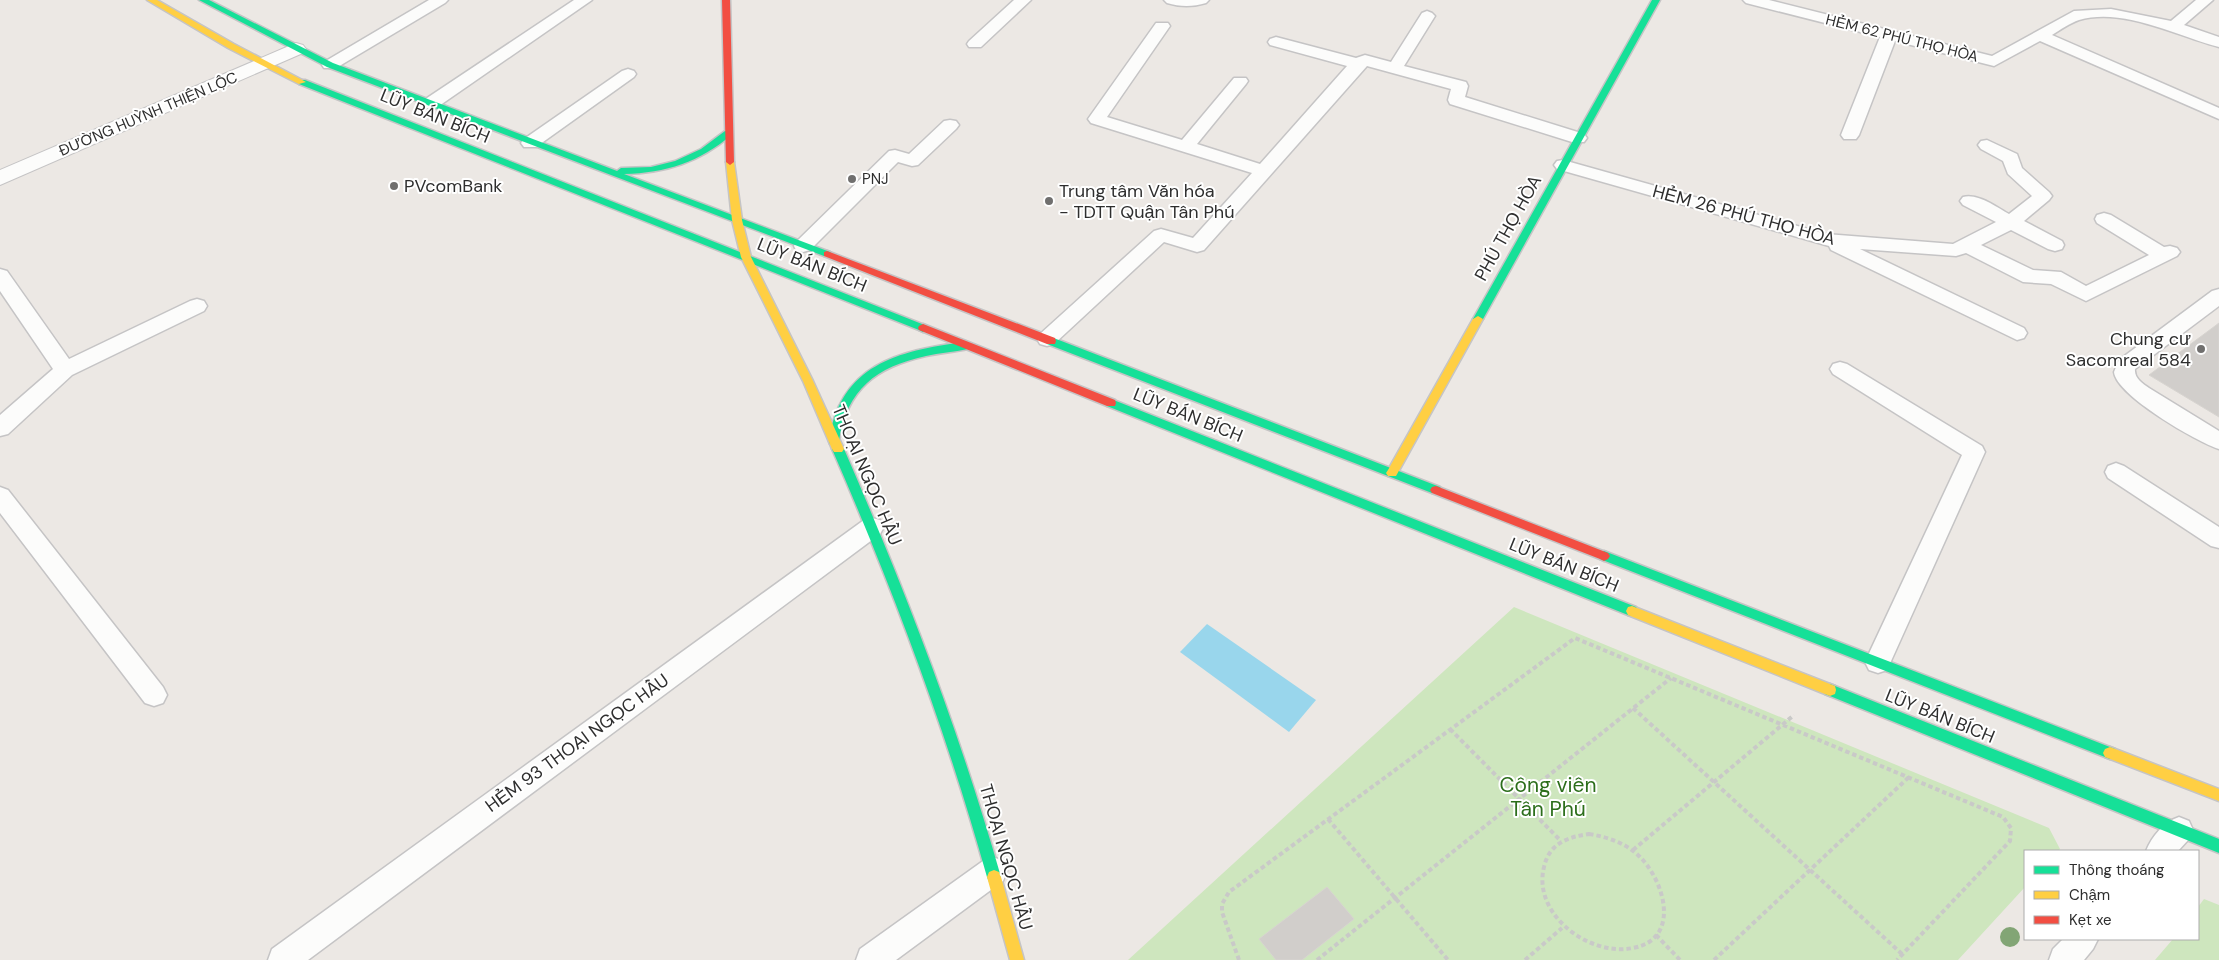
<svg xmlns="http://www.w3.org/2000/svg" width="2219" height="960" font-family="'DM Sans',sans-serif">
	<style>
		.green { fill: #cee6be }
		.water { fill: #99d6ec }
		.building { fill: #d1cecb; stroke: #d7d4d0 }
		.lines { fill: none; stroke-linecap: round; stroke-linejoin: round }
		.lane-casing { stroke: #c5c4c5; stroke-width: 3 }
		.street-casing { stroke: #c5c4c5; stroke-width: 2 }
		.fast-casing { stroke: #c5c4c5; stroke-width: 3 }
		.slow-casing { stroke: #c5c4c5; stroke-width: 3 }
		.jam-casing { stroke: #c5c4c5; stroke-width: 3 }
		.path { stroke: #c9c9c8; stroke-width: 4; stroke-dasharray: 4.5 3; stroke-linecap: butt }
		.lane { fill: #fcfcfb; fill-rule: evenodd }
		.street { fill: #fcfcfb; fill-rule: evenodd }
		.fast { fill: #16e098; fill-rule: evenodd }
		.slow { fill: #ffcf43; fill-rule: evenodd }
		.jam { fill: #f24e42; fill-rule: evenodd }
		.tree { fill: #82a575 }
		.poi-dot { fill: #706f6e; stroke: #fff; stroke-width: 2 }
		.labels { text-anchor: middle; stroke-width: 4; stroke-linejoin: round; paint-order: stroke }
		.far-street-label { font-size: 15px; fill: #2e2e2e; stroke: #fff }
		.far-poi-label { font-size: 15px; fill: #2e2e2e; stroke: #fff; text-anchor: start }
		.street-label { font-size: 18px; fill: #2e2e2e; stroke: #fff }
		.poi-label { font-size: 18px; fill: #2e2e2e; stroke: #fff; text-anchor: start }
		.near-park-label { font-size: 21px; fill: #2c6e1b; stroke: #fff }
	</style>
	<rect width="100%" height="100%" fill="#ece8e4"/>
	<path class="green" d="M1514 607 2049 828 2060 849 2058 851H2025V887L1958 960H1128Z
		M2204 899 2219 905V960H2155L2173 939H2198V907Z"/>
	<path class="water" d="M1207 624 1316 700 1289 732 1180 652Z"/>
	<path class="building" d="M2219 323V417L2149 375Z
		M1327 887 1354 919 1302 960H1276L1259 939Z"/>
	<g class="lines">
		<g class="lane-casing">
			<path id="lane" d="M429 0H448L445 3 336 68H324L322 65 324 62Z
				M574 0H592L436 108H424L422 104 424 100Z
				M1014 0H1031L981 47H969L967 44 969 41Z
				M1164 0H1209L1206 3C1193 7 1180 7 1167 3Z
				M1743 0H1769L1992 56 2074 11 2111 9 2171 21 2196 0H2213L2184 25 2219 37V47C2177 36 2123 7 2079 20 2070 23 2060 30 2052 35L2219 108V119L2040 41 1994 66 1895 41 1859 135 1856 139H1844L1841 135 1880 37 1746 3Z
				M1427 11 1432 13 1435 16 1404 66 1466 82 1468 86 1465 97 1584 134 1587 138 1584 142H1572L1450 104 1448 100 1451 89 1367 66 1204 250 1197 252 1164 242 1054 344 1047 346 1040 344 1037 339 1040 334 1154 231 1161 229 1193 238 1252 173 1091 123 1088 119 1156 23H1168L1170 26 1107 117 1182 140 1234 78H1246L1248 81 1246 84 1197 144 1260 164 1347 66 1270 45 1268 42 1270 39 1276 37 1356 58 1365 55 1391 62 1422 13Z
				M628 69 634 71 636 74 634 77 536 147H524L521 143 524 139 622 71Z
				M950 120 956 121 959 125 956 129 918 165 912 166 898 162 810 250 803 252 796 250 794 246 796 242 889 151 895 150 909 154 944 121Z
				M1987 140 2017 154 2022 168 2049 192 2052 196 2049 200 2024 221 2062 241 2064 245 2062 249 2055 251 2048 249 2011 230 1981 245 2033 270 2061 272 2086 286 2149 255 2097 223 2095 219 2097 215 2104 213 2111 215 2164 247 2170 246 2177 248 2180 252 2177 256 2086 301 2051 284 2023 282 1966 253 1956 256 1860 249 2024 328 2027 333 2024 338 2017 340 1831 250 1829 246 1557 169 1554 165 1557 161 1563 160 1826 234 1953 244 1996 222 1963 205 1960 201 1963 197C1978 193 1996 207 2009 214L2032 196 2008 174 2003 161 1981 149 1978 145 1981 141Z
				M0 269 7 271 69 359 190 301 197 299 204 301 207 306 204 311 72 375 8 434 0 436V415L53 369 0 291Z
				M2219 289V306L2135 369C2134 378 2142 383 2149 388L2219 431V449C2197 442 2116 395 2114 372L2119 360 2212 291Z
				M1840 362 1847 364 1982 446 1985 452 1887 670 1878 673 1869 670 1865 662 1962 455 1833 374 1830 369 1833 364Z
				M2116 463 2124 466 2219 527V548L2211 546 2108 478 2105 472 2108 466Z
				M0 487 8 490 163 687 167 695 163 703 154 706 145 703 0 513Z
				M872 518 880 520 884 527 880 534 308 960H268L272 949 864 520Z
				M2179 817 2189 821 2193 830 2189 839 2178 851H2146C2152 836 2164 822 2179 817Z
				M993 857 1003 861 1007 871 1003 881 896 960H856L860 949 983 861Z
				M2063 939H2098L2093 949 2084 960H2049L2053 949Z"/>
		</g>
		<g class="street-casing">
			<path id="street" d="M296 43 303 45 306 49 303 53 0 185V170Z"/>
		</g>
		<g class="fast-casing">
			<path id="fast" d="M199 0H209L333 63 617 171 621 168 651 167 675 161 701 149 725 131H731V135C700 162 666 173 624 174L830 252 832 254 830 256H824L327 67Z
				M1652 0H1660L1483 319 1478 322 1474 321 1473 319Z
				M299 80H305L927 326 928 328 923 332 919 330 299 84Z
				M1051 337 1440 487 1442 490 1440 493H1432L1047 344 1046 341Z
				M964 342 969 346 968 349C954 352 939 353 926 356 876 367 847 389 839 441L834 445 830 444 829 441C840 365 897 351 964 342Z
				M1111 399 1636 607 1638 611 1636 615 1632 616 1628 615 1107 406 1106 403Z
				M838 445 844 449C905 589 959 730 1001 877L999 882 994 884 989 882 987 877C946 730 893 589 832 449Z
				M1604 551 2115 749 2117 753 2115 757 2110 759 1600 559 1598 556 1600 553Z
				M1830 684 2219 839V853L1825 694 1824 690 1825 686Z"/>
		</g>
		<g class="slow-casing">
			<path id="slow" d="M147 0H157L234 44 306 82 299 84 228 48Z
				M730 159 734 162 742 220 751 257 813 381 844 449 842 452H834L832 449 803 381 741 257 732 220 726 162Z
				M1478 316 1483 319 1396 476H1388L1386 473 1388 470 1473 319Z
				M1632 606 1835 686 1836 690 1835 694 1830 696 1628 615 1626 611 1628 607Z
				M2110 747 2219 789V801L2105 757 2103 753 2105 749Z
				M994 870 999 872 1001 877 1024 960H1010L987 877 989 872Z"/>
		</g>
		<g class="jam-casing">
			<path id="jam" d="M722 0H730L734 162 730 165 726 162Z
				M827 251 1055 338 1056 341 1055 344H1047L824 256V252Z
				M923 324 1115 400 1116 403 1115 406H1107L919 330 918 328 919 326Z
				M1436 486 1608 553 1610 556 1608 559 1604 561 1600 559 1432 493 1430 490 1432 487Z"/>
		</g>
		<path class="path" d="M1633 708 1902 954
			M1450 729 1561 841
			M1328 819 1448 960
			M1589 834C1608 837 1626 843 1640 857 1665 882 1681 939 1633 948 1589 957 1532 914 1544 867 1549 844 1567 837 1589 834Z
			M1633 850 1794 715
			M1656 935 1680 960
			M1239 960 1222 912V904L1229 892 1575 638 2003 817 2011 828 2010 841 1897 960
			M1317 960 1671 678
			M1525 960 1562 928
			M1714 960 1909 777"/>
		<use href="#lane" class="lane"/>
		<use href="#street" class="street"/>
		<use href="#fast" class="fast"/>
		<use href="#slow" class="slow"/>
		<use href="#jam" class="jam"/>
	</g>
	<circle class="tree" cx="2010" cy="937" r="10"/>
	<g class="poi-dot">
		<circle cx="852" cy="179" r="5"/>
		<circle cx="394" cy="186" r="5"/>
		<circle cx="1049" cy="201" r="5"/>
		<circle cx="2201" cy="349" r="5"/>
	</g>
	<g class="labels">
		<g class="far-street-label">
			<text transform="translate(1902 38) rotate(14)" y="5">HẺM 62 PHÚ THỌ HÒA</text>
			<text transform="translate(148 114) rotate(-23)" y="5">ĐƯỜNG HUỲNH THIỆN LỘC</text>
		</g>
		<g class="far-poi-label">
			<text x="862" y="184">PNJ</text>
		</g>
		<g class="street-label">
			<text transform="translate(435 116) rotate(22)" y="6">LŨY BÁN BÍCH</text>
			<text transform="translate(1744 215) rotate(15)" y="6">HẺM 26 PHÚ THỌ HÒA</text>
			<text transform="translate(1508 228) rotate(-61)" y="6">PHÚ THỌ HÒA</text>
			<text transform="translate(812 265) rotate(22)" y="6">LŨY BÁN BÍCH</text>
			<text transform="translate(1188 415) rotate(22)" y="6">LŨY BÁN BÍCH</text>
			<text transform="translate(867 475) rotate(67)" y="6">THOẠI NGỌC HẦU</text>
			<text transform="translate(1564 565) rotate(22)" y="6">LŨY BÁN BÍCH</text>
			<text transform="translate(1940 716) rotate(22)" y="6">LŨY BÁN BÍCH</text>
			<text transform="translate(577 743) rotate(-36)" y="6">HẺM 93 THOẠI NGỌC HẦU</text>
			<text transform="translate(1006 857) rotate(74)" y="6">THOẠI NGỌC HẦU</text>
		</g>
		<g class="poi-label">
			<text x="404" y="192">PVcomBank</text>
			<text x="1059" y="197">Trung tâm Văn hóa<tspan x="1059" dy="21">- TDTT Quận Tân Phú</tspan></text>
			<text x="2191" y="345" text-anchor="end">Chung cư<tspan x="2191" dy="21">Sacomreal 584</tspan></text>
		</g>
		<g class="near-park-label">
			<text x="1548" y="792">Công viên<tspan x="1548" dy="24">Tân Phú</tspan></text>
		</g>
	</g>
	<rect x="2024" y="850" width="175" height="90" fill="#ffffff" stroke="#ababab"/>
	<rect x="2034" y="866" width="25" height="8" fill="#16e098" stroke="#ababab"/>
	<text x="2069" y="875" font-size="15" fill="#2e2e2e">Thông thoáng</text>
	<rect x="2034" y="891" width="25" height="8" fill="#ffcf43" stroke="#ababab"/>
	<text x="2069" y="900" font-size="15" fill="#2e2e2e">Chậm</text>
	<rect x="2034" y="916" width="25" height="8" fill="#f24e42" stroke="#ababab"/>
	<text x="2069" y="925" font-size="15" fill="#2e2e2e">Kẹt xe</text>
</svg>
